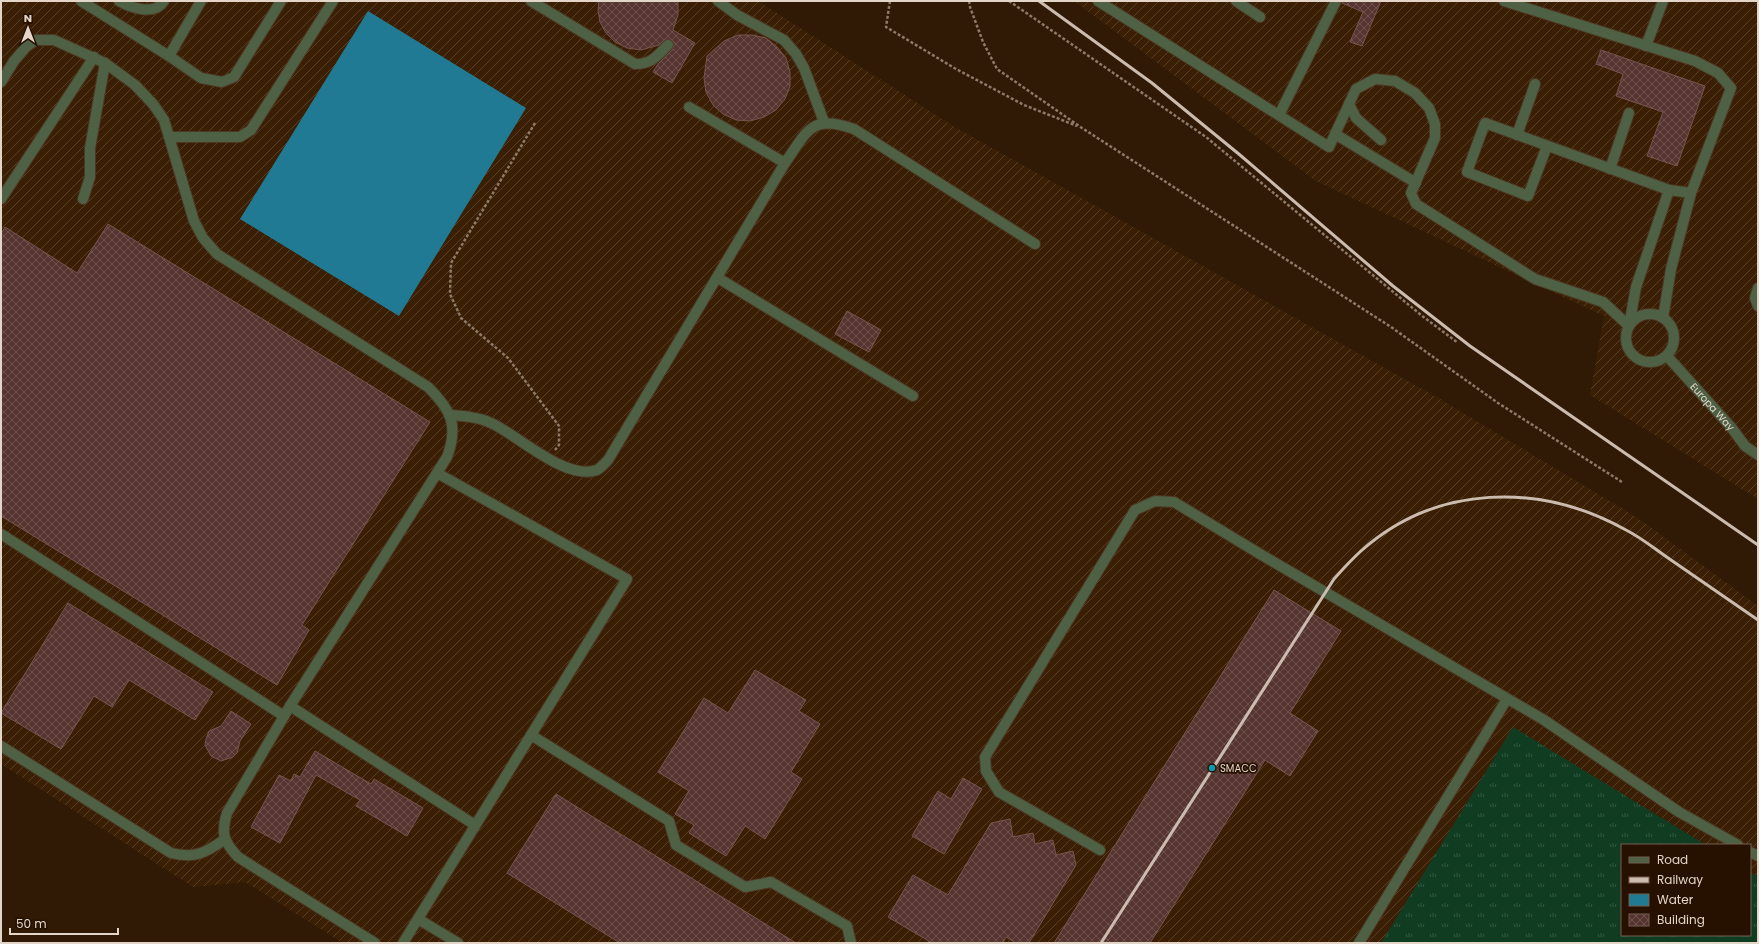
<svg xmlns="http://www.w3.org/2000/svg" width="1759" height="944" font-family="Poppins,sans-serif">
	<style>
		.industrial { fill: url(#industrial-furrows); fill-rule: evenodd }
		.grass { fill: url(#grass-tufts) }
		.water { fill: #217a93 }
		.building { fill: url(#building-cross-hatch); stroke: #77544f }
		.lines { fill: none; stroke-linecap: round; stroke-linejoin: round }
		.minor-casing { stroke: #4d3824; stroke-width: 12 }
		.path { stroke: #8d7a6a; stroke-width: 2.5; stroke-dasharray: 3 2; stroke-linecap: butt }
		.minor { stroke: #4e6145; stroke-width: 10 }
		.rail { stroke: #ccbcaf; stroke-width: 3 }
		.culture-dot { fill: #0f9aa8; stroke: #261000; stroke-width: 1.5 }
		.labels { text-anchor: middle; stroke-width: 3.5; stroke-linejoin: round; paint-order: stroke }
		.street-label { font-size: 10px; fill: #e4d5c9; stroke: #261000 }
		.poi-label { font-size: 10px; fill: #e4d5c9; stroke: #261000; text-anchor: start }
	</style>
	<defs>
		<pattern id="industrial-furrows" width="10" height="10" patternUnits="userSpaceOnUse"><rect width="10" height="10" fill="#3b1f04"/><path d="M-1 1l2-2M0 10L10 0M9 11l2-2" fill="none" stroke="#573f27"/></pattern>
		<pattern id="grass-tufts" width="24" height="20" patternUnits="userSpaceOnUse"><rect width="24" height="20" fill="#103c22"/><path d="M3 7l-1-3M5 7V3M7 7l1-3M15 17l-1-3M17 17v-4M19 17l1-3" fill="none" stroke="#335741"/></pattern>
		<pattern id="building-cross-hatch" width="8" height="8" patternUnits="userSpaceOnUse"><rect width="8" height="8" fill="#563531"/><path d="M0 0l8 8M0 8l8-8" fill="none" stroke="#6e514e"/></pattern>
	</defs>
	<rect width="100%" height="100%" fill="#301a05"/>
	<path class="industrial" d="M1 1H758L953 126 1440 399 1638 518 1758 606V943H343L245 882 193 887 1 764ZM1622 845H1750V935H1622Z
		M1074 1H1758V499L1590 395 1604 316 1316 181Z"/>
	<path class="grass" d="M1513 727 1706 845H1622V935H1750V872L1758 877V943H1381Z"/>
	<path class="water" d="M368 11 526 108 399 316 240 219Z"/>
	<path class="building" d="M599 1H678V15L673 30 695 43 672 83 653 72 658 64 673 49 674 44 673 41 667 39 659 45 641 50 627 48 615 42 606 33 600 22 598 10Z
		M1342 1H1381L1362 46 1350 42 1363 12 1342 3Z
		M738 35H752L766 38 777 47 786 58 790 72V86L785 99 776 110 764 117 750 121 736 120 723 114 713 105 706 92 704 78 707 56 724 41Z
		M1601 50 1705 86 1677 166 1647 156 1663 112 1616 96 1623 74 1596 64Z
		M108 224 430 422 302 625 309 630 277 685 1 516V234L5 227 77 273Z
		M847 311 881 330 869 352 835 334Z
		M1274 590 1341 631 1290 713 1318 731 1290 776 1265 760 1150 943H1054Z
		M68 603 213 692 195 720 129 680 112 707 94 696 61 749 1 713Z
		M755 670 806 700 799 711 820 724 791 772 802 779 765 839 745 826 726 856 689 833 694 825 675 814 689 791 658 772 704 698 728 713Z
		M231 711 251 724 240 741 237 753 233 757 221 761 211 756 205 745 206 739 209 731 221 726Z
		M315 751 371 784 374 779 423 808 407 836 356 806 360 800 316 775 280 843 251 827 279 775 291 781 294 774 300 777Z
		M963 778 982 789 944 854 912 836 938 791 951 799Z
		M556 794 796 943H620L507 873Z
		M1010 819 1013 837 1033 833 1035 844 1053 840 1056 855 1073 851 1076 865 1029 943H1016L1006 937 1003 943H932L888 917 913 875 948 895 991 823Z"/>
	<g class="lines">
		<g class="minor-casing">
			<g id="minor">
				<path d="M81 1 169 56 201 78 222 82 234 77 281 1"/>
				<path d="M119 1C131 8 155 16 164 1"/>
				<path d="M531 1 635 64C652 64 657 56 668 45"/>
				<path d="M718 1 737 15 784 40 796 54 804 68 824 122"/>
				<path d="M1098 1 1329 147 1349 104"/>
				<path d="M1236 1 1260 17"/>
				<path d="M1504 1 1695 61 1718 73 1731 88 1691 193 1671 269 1663 318"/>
				<path d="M1646 46 1663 1"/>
				<path d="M169 56 201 1"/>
				<path d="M1 82 14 61 26 47 36 40H54L105 63 135 85 153 104 164 120 194 221 203 238 217 254 428 387C451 410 459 425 447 457L290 706 227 813C221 833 223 841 238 857L375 943"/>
				<path d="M689 107 785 163"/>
				<path d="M1279 115 1336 1"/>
				<path d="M1335 134 1416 183"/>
				<path d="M1517 135 1535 84"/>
				<path d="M169 137H240L251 130 333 1"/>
				<path d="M1381 140 1356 118 1349 104 1356 89 1375 79 1395 81 1415 93 1429 108 1435 124V138L1411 193 1416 204 1535 279 1603 302 1629 326"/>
				<path d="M1547 146 1528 196 1467 172 1485 123 1669 190 1691 193"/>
				<path d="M1610 169 1629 113"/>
				<path d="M1 199 94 57"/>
				<path d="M83 199 90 177V148L105 63"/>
				<path d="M718 278 913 396"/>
				<path d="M1758 288 1755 298 1758 306"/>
				<circle cx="1650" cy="338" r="24"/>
				<path d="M1629 326 1636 287 1669 190"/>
				<path id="s1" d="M1667 356 1731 427 1745 446 1758 455"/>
				<path d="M449 415C463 416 478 417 491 423 518 435 565 481 597 470 601 468 605 463 608 460L785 163C808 130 811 114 854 129L1035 244"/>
				<path d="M1 534 284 716"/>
				<path d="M290 706 475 825"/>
				<path d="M531 735 669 821 676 845 745 887 771 882 847 926 851 943"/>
				<path d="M1 746 171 853C194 859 206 853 225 839"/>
				<path d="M1100 850 999 792 986 771 985 757 1135 510 1155 501 1174 502 1260 554 1544 720 1679 812 1738 845"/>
				<path d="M1750 852 1758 856"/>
				<path d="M418 919 458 943"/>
				<path d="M403 943 627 579 437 473"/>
				<path d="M1359 943 1507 699"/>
			</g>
		</g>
		<path class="path" d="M890 1 886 27 956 69 1024 105 1077 126
			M969 1 970 7 983 42 997 69 1082 128 1391 327 1498 403 1622 482
			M1009 1 1206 137 1421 315 1458 343
			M535 123 451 263 450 294 461 318 508 358 559 426V445L555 450"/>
		<use href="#minor" class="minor"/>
		<path class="rail" d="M1039 1 1152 83 1240 155 1393 286 1470 346 1758 545
			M1101 943 1334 579C1342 570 1351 560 1361 551 1436 484 1540 482 1626 530 1642 538 1656 550 1671 560 1700 580 1729 600 1758 620"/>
	</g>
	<circle class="culture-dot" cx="1212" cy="768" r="4"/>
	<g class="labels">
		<g class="street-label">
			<text dy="4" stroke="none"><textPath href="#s1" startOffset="68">Europa Way</textPath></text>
		</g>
		<g class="poi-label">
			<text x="1220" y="772">SMACC</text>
		</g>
	</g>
	<rect width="1759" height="944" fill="none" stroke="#e4d5c9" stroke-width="4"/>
	<rect x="1621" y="844" width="130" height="92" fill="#261000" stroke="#725f50"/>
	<rect x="1629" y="857" width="20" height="6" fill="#4e6145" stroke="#725f50"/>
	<text x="1657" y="864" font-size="12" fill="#e4d5c9">Road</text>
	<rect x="1629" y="877" width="20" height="6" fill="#ccbcaf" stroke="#725f50"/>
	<text x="1657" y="884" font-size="12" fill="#e4d5c9">Railway</text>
	<rect x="1629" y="894" width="20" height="12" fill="#217a93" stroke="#725f50"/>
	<text x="1657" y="904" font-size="12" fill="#e4d5c9">Water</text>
	<rect x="1629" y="914" width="20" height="12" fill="url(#building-cross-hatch)" stroke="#725f50"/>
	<text x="1657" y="924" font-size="12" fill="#e4d5c9">Building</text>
	<g transform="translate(28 28)" stroke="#261000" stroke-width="3" paint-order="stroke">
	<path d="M0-3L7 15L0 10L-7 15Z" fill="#e4d5c9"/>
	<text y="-6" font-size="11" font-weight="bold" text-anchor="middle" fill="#e4d5c9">N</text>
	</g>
	<path d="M10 928v6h108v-6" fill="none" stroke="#e4d5c9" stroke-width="2"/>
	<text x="16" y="928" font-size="12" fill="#e4d5c9" stroke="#261000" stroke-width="3" paint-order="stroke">50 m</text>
</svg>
